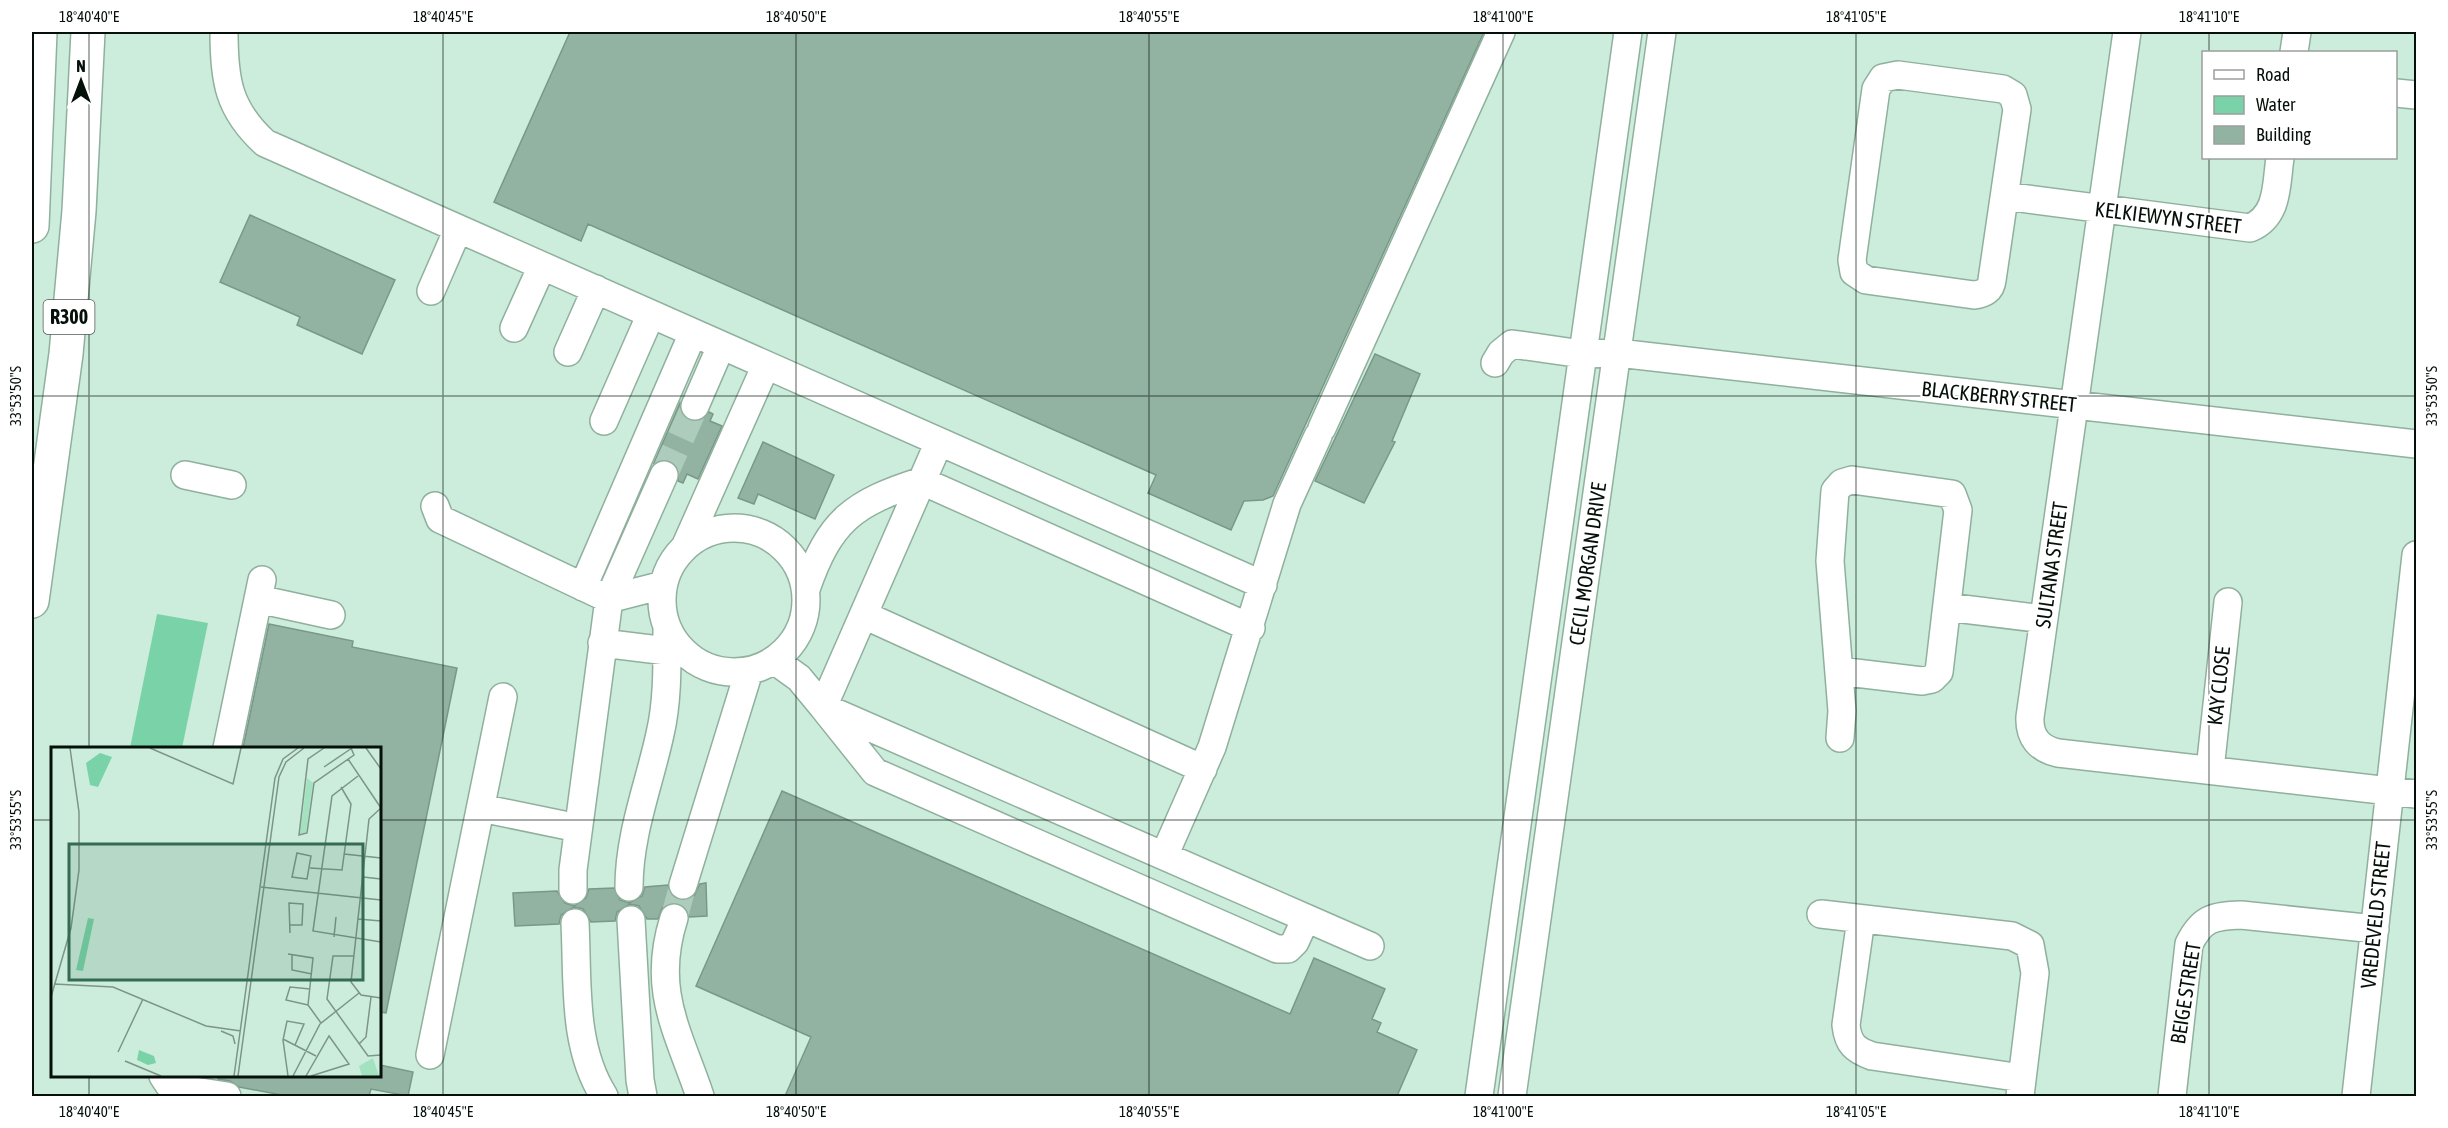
<svg xmlns="http://www.w3.org/2000/svg" width="2448" height="1128" font-family="'Asap Condensed',sans-serif">
	<style>
		.water { fill: #7ad3a8 }
		.building { fill: #93b3a2; stroke: #799887; stroke-width: 1.5 }
		.lines { fill: none; stroke-linecap: round; stroke-linejoin: round }
		.minor-tunnel { stroke: #aeccbc; stroke-width: 27; stroke-dasharray: 27 14; stroke-linecap: butt }
		.minor-casing { stroke: #90b09e; stroke-width: 30 }
		.highway-casing { stroke: #90b09e; stroke-width: 36 }
		.minor { stroke: #fff; stroke-width: 27 }
		.highway { stroke: #fff; stroke-width: 33 }
		.ticks { fill: none; stroke: #05100a; stroke-width: 1.5; stroke-opacity: 0.45 }
		.labels { text-anchor: middle; stroke-width: 4.5; stroke-linejoin: round; paint-order: stroke }
		.shield { fill: #fff; stroke: #505854; stroke-width: 1.5 }
		.shield-label { font-size: 20px; font-weight: bold; fill: #05100a }
		.street-label { font-size: 21px; fill: #05100a; stroke: #fff }
		.inset-road { fill: none; stroke: #7c9587; stroke-width: 1.5 }
		.view { fill: #356b52; fill-opacity: 0.15; stroke: #356b52; stroke-width: 3 }
		.inset-edge { fill: none; stroke: #05100a; stroke-width: 3 }
		.neatline { fill: none; stroke: #05100a; stroke-width: 2 }
		.ticks-label { font-size: 15px; text-anchor: middle; fill: #05100a }
	</style>
	<rect width="100%" height="100%" fill="#cceddb"/>
	<path class="water" d="M157 614 208 623 182 748H130Z"/>
	<path class="building" d="M570 32H1484L1273 496 1263 500 1244 501 1231 530 1148 493 1156 475 588 224 581 241 494 202Z
		M250 215 395 280 362 354 297 325 300 317 220 282Z
		M1375 354 1420 374 1392 441 1395 442 1364 503 1315 481Z
		M680 403 682 415 688 420 697 422 709 412 713 414 710 421 722 426 698 479 687 474 683 483 678 481 677 466 671 461 662 459 654 463Z
		M763 442 834 475 815 519 758 494 754 504 738 498Z
		M269 624 353 641 352 647 457 668 386 1013 380 1012V748H243Z
		M782 791 1290 1014 1314 958 1385 989 1372 1019 1381 1023 1377 1032 1417 1050 1397 1096H785L811 1037 696 986Z
		M706 883 707 916 689 917 684 906 670 903 662 908 658 919H647L639 906 630 904 617 912 615 921 591 922 583 909 574 907 561 915 559 924 515 926 513 893 557 891 565 903 574 906 586 898 589 889 614 888 620 900 629 903 642 896 645 887 668 885 672 896 686 900 694 896 700 884Z
		M380 1065 413 1072 408 1096 371 1089 369 1096H287L239 1087 230 1081 218 1079V1076H380Z"/>
	<g class="lines">
		<path class="minor-tunnel" d="M664 475 695 406
			M674 918 683 885"/>
		<g class="minor-casing">
			<path id="minor" d="M224 32C224 80 228 109 265 143L1263 585
				M2127 32 2030 717C2029 737 2039 749 2058 753L2416 794
				M2294 52 2297 32
				M1898 75 2003 89 2013 95 2017 109 1992 280C1991 290 1984 294 1974 295L1866 280 1854 272 1852 260 1876 89 1883 78Z
				M2396 93 2416 95
				M2005 196 2250 228C2279 216 2276 184 2280 158
				M431 291 458 229
				M514 328 542 266
				M568 352 596 289
				M1495 363 1501 353 1512 344 1582 354 1618 353 2416 444
				M695 406 721 346
				M604 421 651 314
				M1322 428 1501 32
				M185 475 232 485
				M435 506 440 519 609 599 663 585
				M662 600a72 72 0 1 1 144 0a72 72 0 1 1-144 0Z
				M685 547 766 365
				M583 587 693 333
				M806 589C830 520 853 503 922 481L1251 628
				M258 599 331 615
				M1947 607 2044 619
				M864 615 1203 769
				M602 643 667 651
				M774 660 799 678 823 707 939 442
				M1839 671 1922 681 1932 679 1939 672 1958 510 1952 494 1852 480 1842 483 1835 491 1830 561 1842 711 1840 738
				M823 707 1306 918 1295 942 1288 949H1277L875 772Z
				M227 748 262 580
				M2210 770 2228 602
				M481 808 578 828
				M1164 856 1212 747 1287 504 1318 436
				M683 885 749 671
				M629 887C629 834 649 785 660 734 668 700 667 663 667 628
				M573 890V870L609 599 664 475
				M1821 914 2012 936 2030 945 2035 973 2020 1096
				M674 918C651 990 678 1031 700 1096
				M1306 918 1370 946
				M1861 919 1846 1025C1848 1044 1855 1050 1872 1056L2022 1078
				M631 920 640 1080 643 1096
				M575 923C578 981 572 1046 604 1096
				M430 1055 503 697
				M163 1076 169 1085 175 1088 227 1096
				M1479 1096 1628 32
				M1512 1096 1662 32
				M2172 1096 2189 944C2202 918 2213 916 2241 915L2375 929
				M2356 1096 2416 555"/>
		</g>
		<g class="highway-casing">
			<path id="highway" d="M32 226 40 32
				M32 601 66 354 79 211 88 32"/>
		</g>
		<use href="#minor" class="minor"/>
		<use href="#highway" class="highway"/>
	</g>
	<path class="ticks" d="M89 32V748M443 32V1096M796 32V1096M1149 32V1096M1503 32V1096M1856 32V1096M2209 32V52M2209 158V1096M32 396H2416M32 820H52M380 820H2416M89 1076V1096"/>
	<g class="labels">
		<rect class="shield" x="43.5" y="300" width="51" height="34" rx="4.5"/>
		<g class="shield-label">
			<text x="69" y="324">R300</text>
		</g>
		<g class="street-label">
			<text transform="translate(2168 218) rotate(7)" y="7">KELKIEWYN STREET</text>
			<text transform="translate(1999 397) rotate(6)" y="7">BLACKBERRY STREET</text>
			<text transform="translate(1588 564) rotate(-82)" y="7">CECIL MORGAN DRIVE</text>
			<text transform="translate(2052 565) rotate(-82)" y="7">SULTANA STREET</text>
			<text transform="translate(2219 686) rotate(-84)" y="7">KAY CLOSE</text>
			<text transform="translate(2376 915) rotate(-84)" y="7">VREDEVELD STREET</text>
			<text transform="translate(2186 993) rotate(-81)" y="7">BEIGE STREET</text>
		</g>
	</g>
	<g transform="translate(51 747)">
		<rect width="330" height="330" fill="#cceddb"/>
		<path d="M256 31 262 36 255 86 249 87ZM322 311 328 329H311L308 319Z" fill="#a3e2c1"/>
		<path d="M49 6 61 10 47 40 39 38 35 16ZM37 171 43 172 32 224 25 223ZM88 303 103 309 105 316 97 318 86 313Z" fill="#7ad3a8"/>
		<path class="inset-road" d="M99 1 182 37 190 1M273 1 257 12 248 88 256 86 263 36 303 8 300 1M315 1 330 22M297 12 330 61 318 72 300 235 310 248 330 251M273 20 301 1M307 29 281 49 262 184 330 195M246 106 260 109 256 132 241 130ZM293 107 330 111M259 121 291 123 300 57 290 40M312 130 330 132M210 140 330 153M307 172 330 174M239 178H251L252 157 238 156 239 186M283 190 285 170M237 207 262 211 257 258 270 276M241 208V223L261 227M303 209H282L276 252 317 309 330 308M3 237 62 240 155 279 190 284M0 250 20 181 28 123V65L19 1M257 258 235 253 239 240 259 242M170 284 182 289 184 297M232 292 265 309M308 297 315 290 320 250M67 305 92 252M74 314 110 329M183 329 224 31 232 12 247 1M187 329 228 30 235 15 253 1M237 329 232 293 236 274 253 277 244 298M242 329 269 277 308 246M255 329 278 289 298 317 260 329"/>
		<path class="view" d="M18 97H312V233H18Z"/>
		<rect width="330" height="330" class="inset-edge"/>
	</g>
	<rect width="2448" height="1128" fill="none" stroke="#ffffff" stroke-width="66"/>
	<rect x="2202" y="51" width="195" height="108" fill="#ffffff" stroke="#9b9f9d" stroke-width="1.5"/>
	<rect x="2214" y="70" width="30" height="9" fill="#ffffff" stroke="#9b9f9d" stroke-width="1.5"/>
	<text x="2256" y="81" font-size="18" fill="#05100a">Road</text>
	<rect x="2214" y="96" width="30" height="18" fill="#7ad3a8" stroke="#9b9f9d" stroke-width="1.5"/>
	<text x="2256" y="111" font-size="18" fill="#05100a">Water</text>
	<rect x="2214" y="126" width="30" height="18" fill="#93b3a2" stroke="#9b9f9d" stroke-width="1.5"/>
	<text x="2256" y="141" font-size="18" fill="#05100a">Building</text>
	<g transform="translate(81 81)" stroke="#ffffff" stroke-width="4.5" paint-order="stroke">
	<path d="M0-4.5L10 22L0 15L-10 22Z" fill="#05100a"/>
	<text y="-9" font-size="16" font-weight="bold" text-anchor="middle" fill="#05100a">N</text>
	</g>
	<rect x="33" y="33" width="2382" height="1062" class="neatline"/>
	<g class="ticks-label">
		<text x="89" y="22">18°40'40"E</text>
		<text x="443" y="22">18°40'45"E</text>
		<text x="796" y="22">18°40'50"E</text>
		<text x="1149" y="22">18°40'55"E</text>
		<text x="1503" y="22">18°41'00"E</text>
		<text x="1856" y="22">18°41'05"E</text>
		<text x="2209" y="22">18°41'10"E</text>
		<text transform="translate(16 396) rotate(-90)" y="5">33°53'50"S</text>
		<text transform="translate(2432 396) rotate(-90)" y="5">33°53'50"S</text>
		<text transform="translate(16 820) rotate(-90)" y="5">33°53'55"S</text>
		<text transform="translate(2432 820) rotate(-90)" y="5">33°53'55"S</text>
		<text x="89" y="1117">18°40'40"E</text>
		<text x="443" y="1117">18°40'45"E</text>
		<text x="796" y="1117">18°40'50"E</text>
		<text x="1149" y="1117">18°40'55"E</text>
		<text x="1503" y="1117">18°41'00"E</text>
		<text x="1856" y="1117">18°41'05"E</text>
		<text x="2209" y="1117">18°41'10"E</text>
	</g>
</svg>
